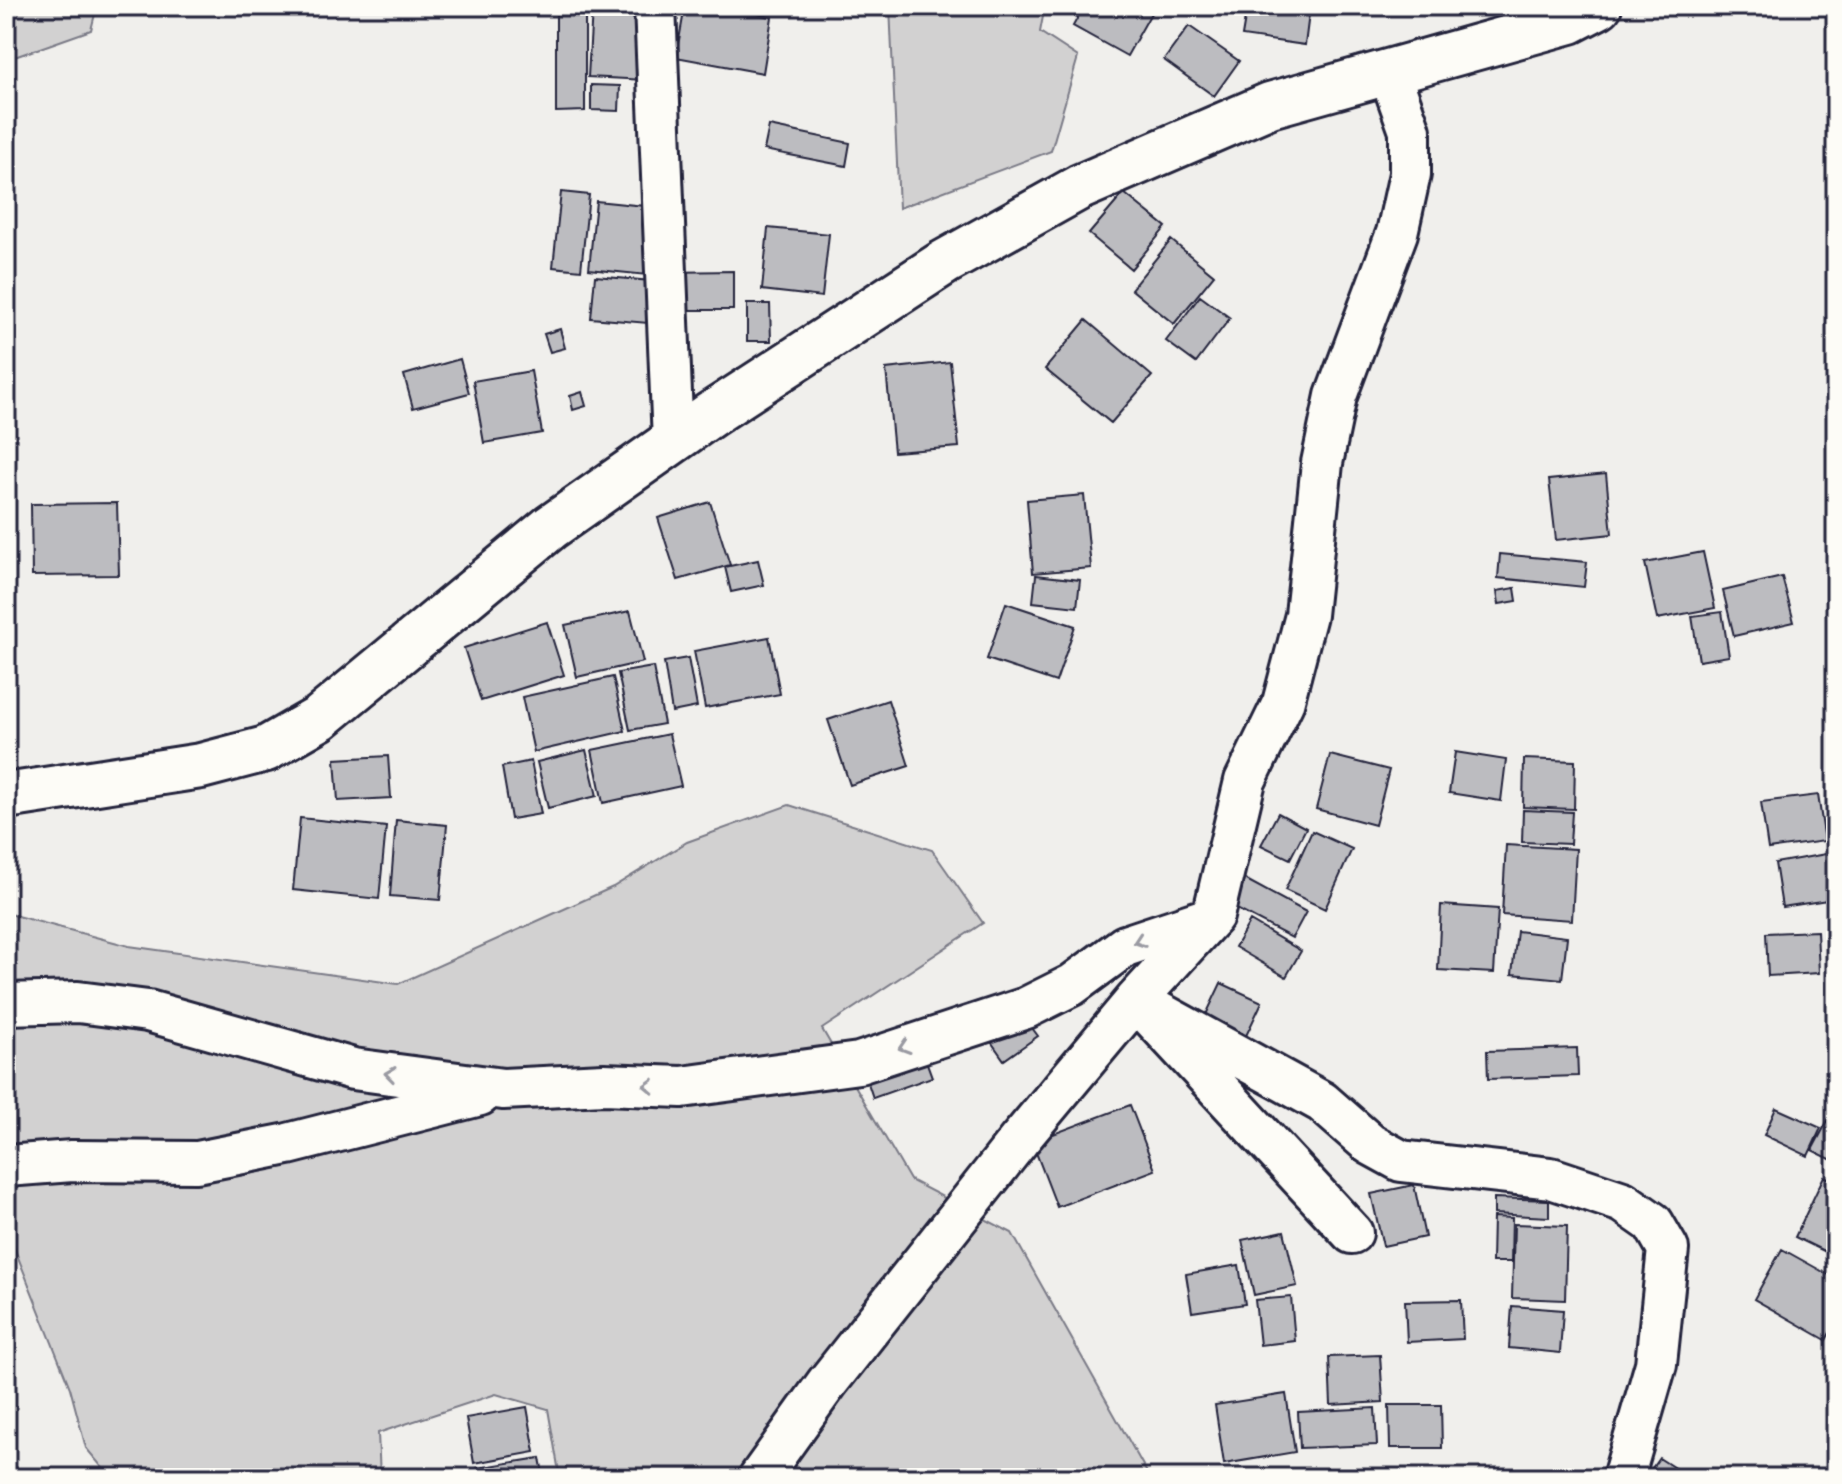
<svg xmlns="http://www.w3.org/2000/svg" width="1842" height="1484" font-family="Kalam,sans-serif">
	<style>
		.green { fill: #d2d1d1; stroke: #7a7a86; stroke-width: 2 }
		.building { fill: #bcbcc0; stroke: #22223b; stroke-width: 2 }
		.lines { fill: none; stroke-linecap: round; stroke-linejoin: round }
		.minor-casing { stroke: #22223b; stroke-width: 46 }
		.tertiary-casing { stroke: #22223b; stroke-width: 50 }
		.minor { stroke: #fdfcf7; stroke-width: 40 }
		.tertiary { stroke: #fdfcf7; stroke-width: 44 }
		.oneway { stroke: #9a9aa2 }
	</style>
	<rect width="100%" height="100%" fill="#f0efec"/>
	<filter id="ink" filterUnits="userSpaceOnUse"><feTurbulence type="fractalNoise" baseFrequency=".0125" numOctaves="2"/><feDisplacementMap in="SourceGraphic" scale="16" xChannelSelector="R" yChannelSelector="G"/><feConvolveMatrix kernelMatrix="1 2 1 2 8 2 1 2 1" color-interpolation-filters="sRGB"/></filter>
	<g filter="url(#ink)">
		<path class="green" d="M6 6H97L91 30 6 60Z
			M890 6H1045L1040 32 1078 57 1051 151 899 208Z
			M789 805 932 850 983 923 822 1029 910 1180 1012 1233 1150 1478H560L548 1409 496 1394 378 1433 380 1478H111L86 1448 70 1388 6 1227V913L129 946 398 984 613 887 687 842Z"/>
		<path class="building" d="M556 6H585V111L556 112Z
			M685 6H714L772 17 763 73 676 57Z
			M1084 6H1155L1127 56 1073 26Z
			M1247 6H1310L1305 45 1242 36Z
			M592 9 650 12 646 80 588 77Z
			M1189 26 1239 61 1214 96 1164 60Z
			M591 85 620 86 619 111 591 110Z
			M769 126 850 143 846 166 764 150Z
			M561 192 589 195 581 270 553 267Z
			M1124 193 1166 227 1131 269 1089 234Z
			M596 201 654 207 647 275 589 269Z
			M768 228 829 234 822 297 762 290Z
			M1171 240 1214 275 1174 324 1131 289Z
			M733 271V310H668V272Z
			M595 276 651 281 648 323 591 318Z
			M1200 296 1230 318 1196 363 1166 341Z
			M747 304H770L771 341H747Z
			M1086 320 1152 376 1111 423 1045 369Z
			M560 329 565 348 550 352 544 334Z
			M460 359 469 393 413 408 404 375Z
			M950 362 959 447 894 452 886 369Z
			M531 371 542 433 484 443 473 381Z
			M582 392 586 406 573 410 570 396Z
			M1606 474 1612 534 1556 540 1549 480Z
			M1084 495 1091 568 1033 573 1027 500Z
			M710 502 730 565 678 580 658 518Z
			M117 503 119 575 32 576 31 504Z
			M1703 552 1715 608 1657 619 1645 563Z
			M1500 554 1587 562 1584 587 1498 578Z
			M758 560 764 585 731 592 725 567Z
			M1036 575 1080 580 1077 607 1033 602Z
			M1782 577 1794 622 1734 636 1723 591Z
			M1515 588 1517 601 1499 604 1497 591Z
			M1006 603 1075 626 1056 682 987 659Z
			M630 611 643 662 577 677 565 625Z
			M1722 612 1729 656 1699 661 1692 616Z
			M547 622 564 675 481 701 464 648Z
			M769 637 780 694 705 708 694 651Z
			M688 658 697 707 672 712 664 662Z
			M653 667 664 724 630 730 618 673Z
			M613 677 625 731 534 752 522 697Z
			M888 700 909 766 850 785 828 720Z
			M669 734 681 786 603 803 592 750Z
			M586 750 597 796 548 808 537 762Z
			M1455 752 1506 760 1501 801 1449 793Z
			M1330 755 1389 770 1375 825 1316 809Z
			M388 756 391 798 338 801 335 759Z
			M1524 759 1575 761 1574 809 1523 807Z
			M531 761 541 814 511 819 502 767Z
			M1818 795 1825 841 1768 849 1761 802Z
			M1523 810 1572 812 1570 844 1522 842Z
			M1278 813 1306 828 1290 859 1261 845Z
			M300 818 386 827 379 899 293 890Z
			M396 820 447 825 440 900 390 896Z
			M1312 831 1352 849 1325 909 1285 890Z
			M1506 845 1576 849 1572 920 1502 915Z
			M1826 854 1834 899 1782 907 1775 863Z
			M1241 877 1306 912 1292 938 1227 904Z
			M1441 905 1498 909 1494 973 1438 970Z
			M1250 921 1301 951 1286 977 1235 947Z
			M1517 931 1567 937 1562 979 1512 974Z
			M1817 931 1819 973 1768 976 1766 933Z
			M1221 983 1262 1002 1244 1040 1203 1021Z
			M1020 1012 1038 1036 1004 1060 987 1036Z
			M917 1036 932 1077 873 1098 859 1056Z
			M1577 1048 1578 1076 1488 1079 1487 1051Z
			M1130 1105 1155 1170 1057 1207 1032 1142Z
			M1835 1107 1836 1108V1162L1812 1150Z
			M1776 1108 1821 1128 1808 1156 1764 1135Z
			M1824 1176 1836 1182V1257L1795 1237Z
			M1414 1185 1425 1237 1383 1246 1371 1194Z
			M1494 1198 1549 1200V1217L1494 1214Z
			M1493 1217 1512 1218 1511 1262H1492Z
			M1514 1224 1567 1226 1565 1300 1512 1298Z
			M1284 1231 1297 1286 1254 1295 1242 1240Z
			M1782 1249 1836 1279V1322L1826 1340 1754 1299Z
			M1239 1265 1245 1304 1192 1312 1186 1274Z
			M1291 1297 1295 1341 1260 1345 1255 1300Z
			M1461 1300 1463 1339 1407 1342 1405 1301Z
			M1512 1306 1563 1310 1560 1353 1509 1348Z
			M1380 1355 1383 1402 1331 1405 1329 1357Z
			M1286 1394 1295 1452 1224 1464 1215 1405Z
			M1389 1405H1441L1442 1448H1390Z
			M527 1407 535 1452 474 1463 466 1418Z
			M1375 1408 1377 1445 1300 1448 1298 1412Z
			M540 1458 544 1478H479L477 1468Z
			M1659 1458 1690 1478H1645Z"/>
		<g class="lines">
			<g class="minor-casing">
				<path id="minor" d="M655 6 673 442
					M6 1004 78 1002 148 1011 353 1069 503 1089 604 1084 682 1087 859 1063 1026 1008 1072 985 1125 946 1209 918
					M6 1166 72 1161 197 1162 288 1144 480 1095
					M1352 1233 1136 1000 1322 1102 1370 1144 1401 1161 1551 1178 1623 1202 1653 1223 1668 1249 1656 1364 1623 1478
					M759 1478 827 1383 1019 1140 1136 1000 1213 916 1245 781 1283 703 1306 615 1322 463 1336 396 1397 233 1410 174V131L1389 72"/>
			</g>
			<g class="tertiary-casing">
				<path id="tertiary" d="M6 796 201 766 266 749 320 718 551 527 710 415 945 262 1080 187 1270 105 1570 21 1599 6"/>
			</g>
			<use href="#minor" class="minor"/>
			<use href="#tertiary" class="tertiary"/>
		</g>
		<defs><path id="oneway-chevron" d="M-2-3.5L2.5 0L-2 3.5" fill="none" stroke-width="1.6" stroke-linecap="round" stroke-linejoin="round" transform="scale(2)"/></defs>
		<g class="oneway">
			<use href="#oneway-chevron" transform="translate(1139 941) rotate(161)"/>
			<use href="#oneway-chevron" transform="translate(904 1047) rotate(162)"/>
			<use href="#oneway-chevron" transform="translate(390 1074) rotate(-172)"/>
			<use href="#oneway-chevron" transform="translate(649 1086) rotate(-178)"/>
		</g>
	</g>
	<rect width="1842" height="1484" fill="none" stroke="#fdfcf7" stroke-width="32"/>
	<rect x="16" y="16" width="1810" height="1452" fill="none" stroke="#22223b" stroke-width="3" filter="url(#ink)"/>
</svg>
